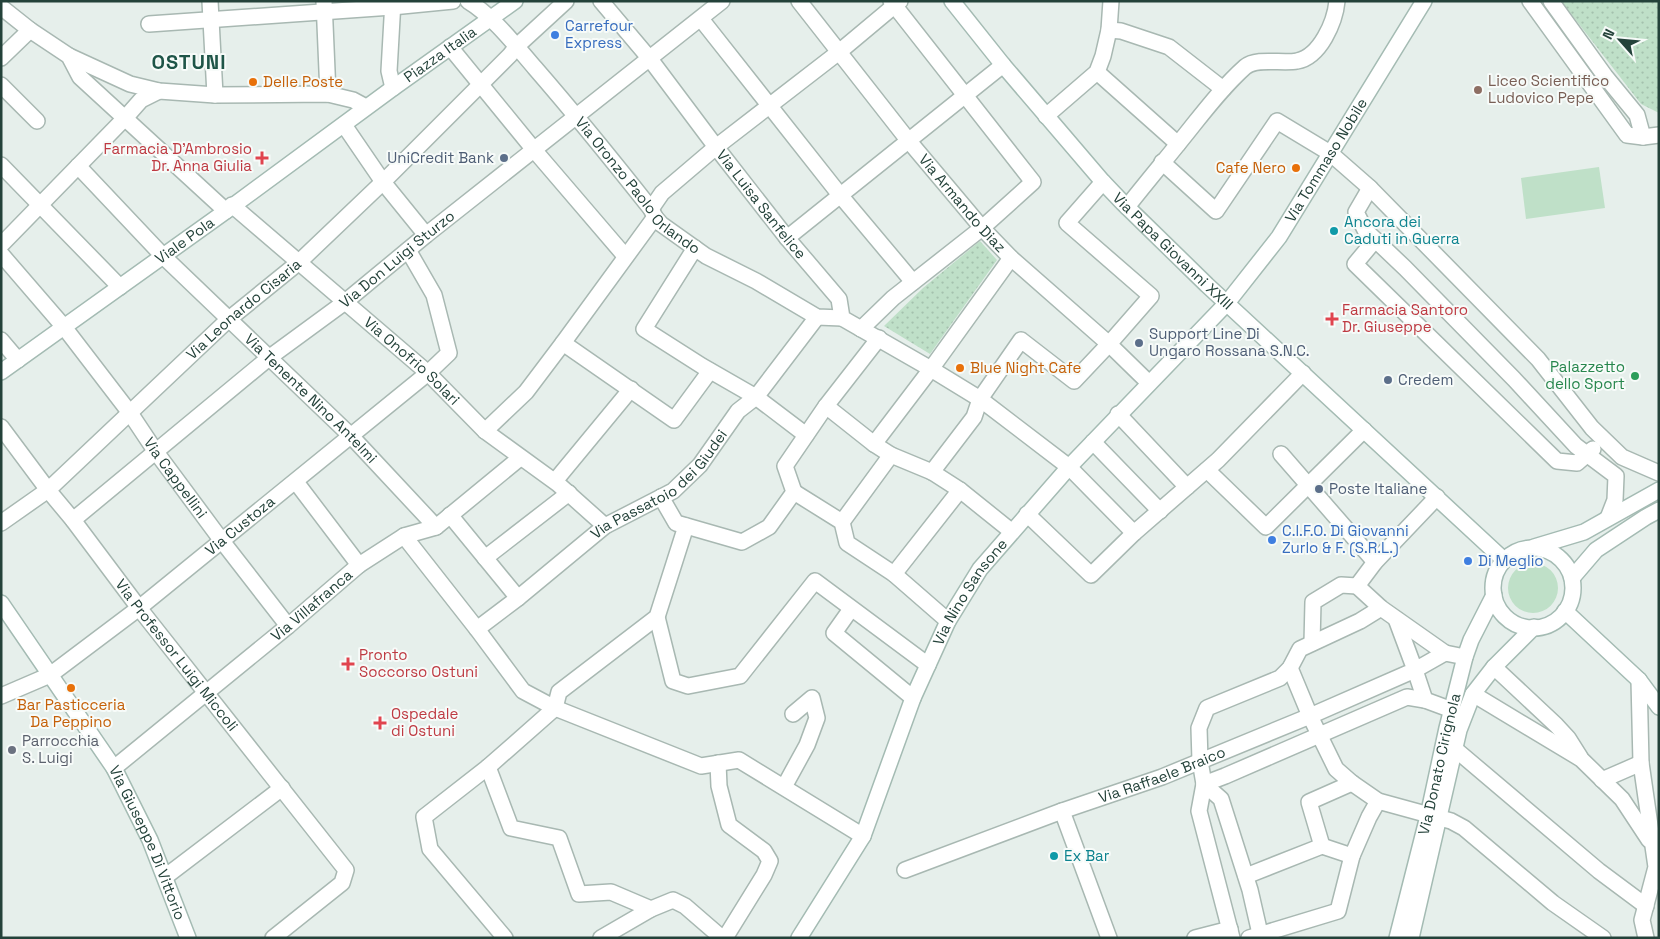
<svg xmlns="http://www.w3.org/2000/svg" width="1660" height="939" font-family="'Space Grotesk',sans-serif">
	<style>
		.green { fill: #bfe0c8 }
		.park { fill: url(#park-dots) }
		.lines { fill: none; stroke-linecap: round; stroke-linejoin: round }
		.street-casing { stroke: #a8b8b2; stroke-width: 18 }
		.secondary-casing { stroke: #a4bbb3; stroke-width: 18 }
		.street { stroke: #fff; stroke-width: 15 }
		.secondary { stroke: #fff; stroke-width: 15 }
		.shop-dot { fill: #3f7fe0; stroke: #f7fbf9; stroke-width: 2 }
		.food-dot { fill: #e8710a; stroke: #f7fbf9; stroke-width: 2 }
		.education-dot { fill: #8d6e63; stroke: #f7fbf9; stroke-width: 2 }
		.health-dot { fill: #e0444e; stroke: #f7fbf9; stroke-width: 2 }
		.service-dot { fill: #5c6f8a; stroke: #f7fbf9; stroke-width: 2 }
		.culture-dot { fill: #0f9aa8; stroke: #f7fbf9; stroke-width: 2 }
		.leisure-dot { fill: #2e9e5b; stroke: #f7fbf9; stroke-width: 2 }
		.worship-dot { fill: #6b7280; stroke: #f7fbf9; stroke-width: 2 }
		.labels { text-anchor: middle; stroke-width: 4; stroke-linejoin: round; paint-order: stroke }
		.shop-label { font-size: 15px; fill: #366cbe; stroke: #f7fbf9; text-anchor: start }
		.street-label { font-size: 15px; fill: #24423a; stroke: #f7fbf9 }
		.education-label { font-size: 15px; fill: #785e54; stroke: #f7fbf9; text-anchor: start }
		.food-label { font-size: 15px; fill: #c56008; stroke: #f7fbf9; text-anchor: start }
		.health-label { font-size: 15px; fill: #be3a42; stroke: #f7fbf9; text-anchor: start }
		.service-label { font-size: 15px; fill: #4e5e75; stroke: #f7fbf9; text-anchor: start }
		.culture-label { font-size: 15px; fill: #0d838f; stroke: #f7fbf9; text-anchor: start }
		.leisure-label { font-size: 15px; fill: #27864d; stroke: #f7fbf9; text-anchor: end }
		.worship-label { font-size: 15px; fill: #5b616d; stroke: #f7fbf9; text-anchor: start }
		.district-label { font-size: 20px; font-weight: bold; letter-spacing: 1px; fill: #1f5548; stroke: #f7fbf9 }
	</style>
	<defs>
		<pattern id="park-dots" width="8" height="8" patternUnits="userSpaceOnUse" patternTransform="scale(1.25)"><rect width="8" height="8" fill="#bfe0c8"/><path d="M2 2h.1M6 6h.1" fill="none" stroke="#a4c1ad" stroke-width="1.8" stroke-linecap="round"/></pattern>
	</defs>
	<rect width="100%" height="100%" fill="#e6efeb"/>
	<path class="green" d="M1599 167 1605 208 1526 219 1521 178Z
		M1508 588a25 25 0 1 1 50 0a25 25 0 1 1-50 0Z"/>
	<path class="park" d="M1561 1H1659V113L1641 104Z
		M980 241 997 260 930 354 884 326 923 288Z"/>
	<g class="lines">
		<g class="street-casing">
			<g id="street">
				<path d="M210 1 215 95"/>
				<path d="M324 1 328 94"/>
				<path id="s1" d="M468 1C493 16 516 46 535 68 575 114 613 161 651 209L655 217 661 224 706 256 756 281 817 317 842 318"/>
				<path id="s2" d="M601 1 650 59 716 147 787 238 839 299 842 318 931 369 980 399 1069 467 1134 533"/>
				<path id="s3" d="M799 1 908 140 982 228 1011 258 1109 344 1149 383"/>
				<path d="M1530 1 1627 135 1643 137 1659 135"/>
				<path d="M1551 1 1605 76 1637 115 1643 137"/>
				<path d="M1 7 30 30 69 56 80 77 226 211"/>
				<path d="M701 19 840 195 913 282"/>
				<path d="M149 24 392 7 453 1"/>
				<path d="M1109 30 1121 31 1169 47 1223 89"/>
				<path d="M450 47 535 151 625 256"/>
				<path d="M69 56 130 84 159 91 215 95 328 94 353 100 366 107"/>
				<path d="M1 58 30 30"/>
				<path d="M1097 72 1178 144"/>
				<path d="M1 85 37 121"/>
				<path d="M393 88 389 71 393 1"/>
				<path d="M1046 116 1097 72 1103 56 1109 30 1111 1"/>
				<path d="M344 125 383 182 426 235"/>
				<path d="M1162 162 1216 211 1277 121 1330 153 1370 188 1538 359 1592 428 1622 457 1659 473"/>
				<path d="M1 165 120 287"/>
				<path id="s4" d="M78 166 163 256 351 436 436 527"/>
				<path d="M1370 188 1356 212 1365 230 1405 268 1514 379 1576 446 1616 476 1615 500 1608 518"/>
				<path id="s5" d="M232 205 428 373 485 431 558 484 605 526"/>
				<path d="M1127 207C1149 179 1172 152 1194 124 1210 104 1226 84 1245 67 1257 57 1282 64 1297 61 1320 57 1335 22 1337 1"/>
				<path d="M651 209 662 193 716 147 839 52 900 1"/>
				<path d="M787 238 1003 65"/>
				<path d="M1375 240 1355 264 1557 461 1577 463 1593 449"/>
				<path d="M1 245 126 117 141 100 159 91"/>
				<path d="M695 248 644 329 702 366 756 397 806 435"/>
				<path id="s6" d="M1 254 64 327 130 413 156 452 222 541 288 626"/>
				<path d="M861 329 893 298 982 228 1033 182 891 1"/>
				<path d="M1 340 18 360"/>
				<path d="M563 343 674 420 710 371"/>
				<path d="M826 406 874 444 891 455 932 472 960 490 1011 531"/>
				<path d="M1118 414 1187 487"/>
				<path id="s7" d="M1 427 48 490 73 520 139 608 346 870 342 883 273 938"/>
				<path d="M485 431 526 392 563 343 655 217"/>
				<path d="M1093 442 1160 511"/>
				<path d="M874 444 931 369 1011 258"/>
				<path d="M1281 454 1375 562"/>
				<path d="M1207 470 1266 527 1364 430"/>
				<path d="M932 472 974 417 980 399 1021 340 1074 381 1109 344 1151 296 1067 223 1103 182"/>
				<path d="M555 481 631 389"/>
				<path d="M296 482 359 565"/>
				<path d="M794 492 842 522 847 543 894 574 948 621"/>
				<path d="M661 497 676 523 742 542 769 527 794 492 785 466 826 406 879 338"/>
				<path d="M1027 514 1091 575 1134 533 1218 460 1303 373"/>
				<path d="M450 515 518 598"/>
				<path id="s8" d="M73 520 270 357 345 302 426 235 722 1"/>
				<path d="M842 522 891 455"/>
				<path id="s9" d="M1 523 48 490 229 319 298 263 383 182 510 55 517 46 566 1"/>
				<path d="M404 536 477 629 523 691 555 708 701 766 739 760 863 836"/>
				<path d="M485 558 569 493"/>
				<path d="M894 574 960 490"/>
				<path d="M1357 586 1375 562 1437 497"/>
				<path d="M1357 586 1381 608 1445 653"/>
				<path d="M851 609 834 633 913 698"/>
				<path d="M657 617 673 681 688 686 740 676 815 581 928 665"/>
				<path id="s10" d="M477 629 518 598 605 526 673 491 700 465 738 411 756 397 817 317"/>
				<path d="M1312 643 1313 602 1341 585 1357 586"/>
				<path d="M1494 667 1556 725 1568 738 1580 757"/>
				<path d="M1290 668 1310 716 1336 769 1352 783 1378 801 1451 821 1464 828 1553 903 1603 938"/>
				<path d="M1639 680 1641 763 1656 867 1642 920 1646 938"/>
				<path d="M1473 694 1581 759 1622 799 1649 840"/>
				<path id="s11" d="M1 696 50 675 139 608 428 373 449 353 434 295 408 250"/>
				<path d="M1452 710 1425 700 1415 670 1445 653 1465 657"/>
				<path d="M1455 749 1599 871 1646 906"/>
				<path d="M718 763 719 786 729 825 764 851 770 861 764 875 725 938"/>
				<path d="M488 767 511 828 559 838 579 894 611 892 651 909"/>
				<path id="s12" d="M114 768 288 626 359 565 404 536 436 527 520 458"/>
				<path d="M1602 780 1641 763"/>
				<path d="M1204 784 1225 776 1407 697 1425 700"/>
				<path d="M1204 784 1221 799 1250 890 1261 938"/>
				<path d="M784 787 807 745 817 718 812 698 793 714"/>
				<path d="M1062 811 1109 938"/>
				<path d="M1322 846 1309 802 1352 783"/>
				<path id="s13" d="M905 870 1062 811 1162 777 1310 716 1415 670 1396 619"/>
				<path d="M1246 876 1322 846 1352 856"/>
				<path d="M165 877 282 788"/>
				<path d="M505 938 430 849 424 817 488 767 555 708 559 692 657 617 686 526"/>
				<path d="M601 938 651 909 673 900 685 906 722 938"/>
				<path d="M1195 938 1230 929"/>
				<path d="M1232 938 1199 811 1204 784 1200 761 1199 728 1207 708 1280 678 1290 668 1300 649 1360 621 1381 608"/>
				<path d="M1249 938 1338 911 1352 856 1369 817 1378 801"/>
			</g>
		</g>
		<g class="secondary-casing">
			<g id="secondary">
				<path id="s14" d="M952 1 1003 65 1103 182 1123 203 1207 285 1504 560"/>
				<path id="s15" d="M1 372 226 211 393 88 515 1"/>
				<path d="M1534 547 1584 532 1659 490"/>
				<circle cx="1533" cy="588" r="40"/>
				<path d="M1572 578 1596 550 1646 517 1659 510"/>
				<path id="s16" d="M1 603 114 768 150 840 188 938"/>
				<path d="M1565 611 1639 680 1659 707"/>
				<path id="s17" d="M799 938 863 836 913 698 948 621 980 569 1069 467 1227 303 1279 237 1424 1"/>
				<path id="s18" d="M1397 938 1428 816 1447 728 1465 657 1471 640 1494 595"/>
				<path d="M1411 938 1459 730 1473 694 1494 667 1534 627"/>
			</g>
		</g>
		<use href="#street" class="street"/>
		<use href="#secondary" class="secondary"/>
	</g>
	<g class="shop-dot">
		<circle cx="555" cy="35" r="5"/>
		<circle cx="1272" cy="540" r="5"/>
		<circle cx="1468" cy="561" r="5"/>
	</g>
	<g class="food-dot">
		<circle cx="253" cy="82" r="5"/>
		<circle cx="1296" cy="168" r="5"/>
		<circle cx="960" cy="368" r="5"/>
		<circle cx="71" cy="688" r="5"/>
	</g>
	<circle class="education-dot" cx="1478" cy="90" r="5"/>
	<g class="health-dot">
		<path d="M259.5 150.5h5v5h5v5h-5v5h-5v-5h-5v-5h5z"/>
		<path d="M1329.5 311.5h5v5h5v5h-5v5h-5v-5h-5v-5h5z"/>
		<path d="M345.5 656.5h5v5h5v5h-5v5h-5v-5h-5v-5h5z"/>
		<path d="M377.5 715.5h5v5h5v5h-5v5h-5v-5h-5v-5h5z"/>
	</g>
	<g class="service-dot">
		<circle cx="504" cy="158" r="5"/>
		<circle cx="1139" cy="343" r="5"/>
		<circle cx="1388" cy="380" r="5"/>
		<circle cx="1319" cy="489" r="5"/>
	</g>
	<g class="culture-dot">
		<circle cx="1334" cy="231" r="5"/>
		<circle cx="1054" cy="856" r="5"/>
	</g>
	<circle class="leisure-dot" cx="1635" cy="376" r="5"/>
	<circle class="worship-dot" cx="12" cy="750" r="5"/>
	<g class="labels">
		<g class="shop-label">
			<text x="565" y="31">Carrefour<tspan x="565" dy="17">Express</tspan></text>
			<text x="1282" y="536">C.I.F.O. Di Giovanni<tspan x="1282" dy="17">Zurlo &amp; F. (S.R.L.)</tspan></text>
			<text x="1478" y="566">Di Meglio</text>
		</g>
		<g class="street-label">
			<text dy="5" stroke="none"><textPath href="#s15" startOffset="542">Piazza Italia</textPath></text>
			<text dy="5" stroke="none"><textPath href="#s17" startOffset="950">Via Tommaso Nobile</textPath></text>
			<text dy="5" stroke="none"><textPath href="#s1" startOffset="252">Via Oronzo Paolo Orlando</textPath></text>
			<text dy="5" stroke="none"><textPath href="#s3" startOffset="260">Via Armando Diaz</textPath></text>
			<text dy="5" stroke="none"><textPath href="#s2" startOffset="259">Via Luisa Sanfelice</textPath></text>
			<text dy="5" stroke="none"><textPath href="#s15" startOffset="226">Viale Pola</textPath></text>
			<text dy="5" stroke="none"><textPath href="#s14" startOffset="334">Via Papa Giovanni XXIII</textPath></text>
			<text dy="5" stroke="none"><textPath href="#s8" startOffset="416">Via Don Luigi Sturzo</textPath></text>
			<text dy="5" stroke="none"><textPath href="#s9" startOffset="324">Via Leonardo Cisaria</textPath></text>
			<text dy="5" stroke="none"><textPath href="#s5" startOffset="238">Via Onofrio Solari</textPath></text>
			<text dy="5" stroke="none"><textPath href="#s4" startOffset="329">Via Tenente Nino Antelmi</textPath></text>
			<text dy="5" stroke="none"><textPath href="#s6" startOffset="284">Via Cappellini</textPath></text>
			<text dy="5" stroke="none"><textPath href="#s10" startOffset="234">Via Passatoio dei Giudei</textPath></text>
			<text dy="5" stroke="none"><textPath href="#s11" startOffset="295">Via Custoza</textPath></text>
			<text dy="5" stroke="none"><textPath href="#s17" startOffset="388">Via Nino Sansone</textPath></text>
			<text dy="5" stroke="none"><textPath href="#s12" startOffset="256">Via Villafranca</textPath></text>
			<text dy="5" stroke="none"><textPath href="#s7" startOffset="288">Via Professor Luigi Miccoli</textPath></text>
			<text dy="5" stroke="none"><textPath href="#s18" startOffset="179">Via Donato Cirignola</textPath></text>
			<text dy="5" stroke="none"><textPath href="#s13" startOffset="274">Via Raffaele Braico</textPath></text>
			<text dy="5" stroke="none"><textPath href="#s16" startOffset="282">Via Giuseppe Di Vittorio</textPath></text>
		</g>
		<g class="education-label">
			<text x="1488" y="86">Liceo Scientifico<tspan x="1488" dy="17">Ludovico Pepe</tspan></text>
		</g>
		<g class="food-label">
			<text x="263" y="87">Delle Poste</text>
			<text x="1286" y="173" text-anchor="end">Cafe Nero</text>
			<text x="970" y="373">Blue Night Cafe</text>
			<text x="71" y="710" text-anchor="middle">Bar Pasticceria<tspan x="71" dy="17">Da Peppino</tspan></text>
		</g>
		<g class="health-label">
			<text x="252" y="154" text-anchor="end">Farmacia D'Ambrosio<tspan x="252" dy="17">Dr. Anna Giulia</tspan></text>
			<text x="1342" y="315">Farmacia Santoro<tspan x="1342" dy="17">Dr. Giuseppe</tspan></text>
			<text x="359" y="660">Pronto<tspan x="359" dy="17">Soccorso Ostuni</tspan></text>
			<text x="391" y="719">Ospedale<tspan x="391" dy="17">di Ostuni</tspan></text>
		</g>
		<g class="service-label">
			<text x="494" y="163" text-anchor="end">UniCredit Bank</text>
			<text x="1149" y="339">Support Line Di<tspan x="1149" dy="17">Ungaro Rossana S.N.C.</tspan></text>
			<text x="1398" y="385">Credem</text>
			<text x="1329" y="494">Poste Italiane</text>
		</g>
		<g class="culture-label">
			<text x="1344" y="227">Ancora dei<tspan x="1344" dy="17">Caduti in Guerra</tspan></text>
			<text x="1064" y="861">Ex Bar</text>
		</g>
		<g class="leisure-label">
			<text x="1625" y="372">Palazzetto<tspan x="1625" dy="17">dello Sport</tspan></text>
		</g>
		<g class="worship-label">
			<text x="22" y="746">Parrocchia<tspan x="22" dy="17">S. Luigi</tspan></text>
		</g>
		<g class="district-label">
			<text x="189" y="69">OSTUNI</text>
		</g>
	</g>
	<rect width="1660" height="939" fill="none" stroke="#24423a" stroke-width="5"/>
	<g transform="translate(1620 40) rotate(297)" stroke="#f7fbf9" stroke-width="4" paint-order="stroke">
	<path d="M0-4L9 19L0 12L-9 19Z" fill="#24423a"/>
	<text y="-8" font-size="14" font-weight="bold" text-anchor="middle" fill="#24423a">N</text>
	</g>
</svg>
